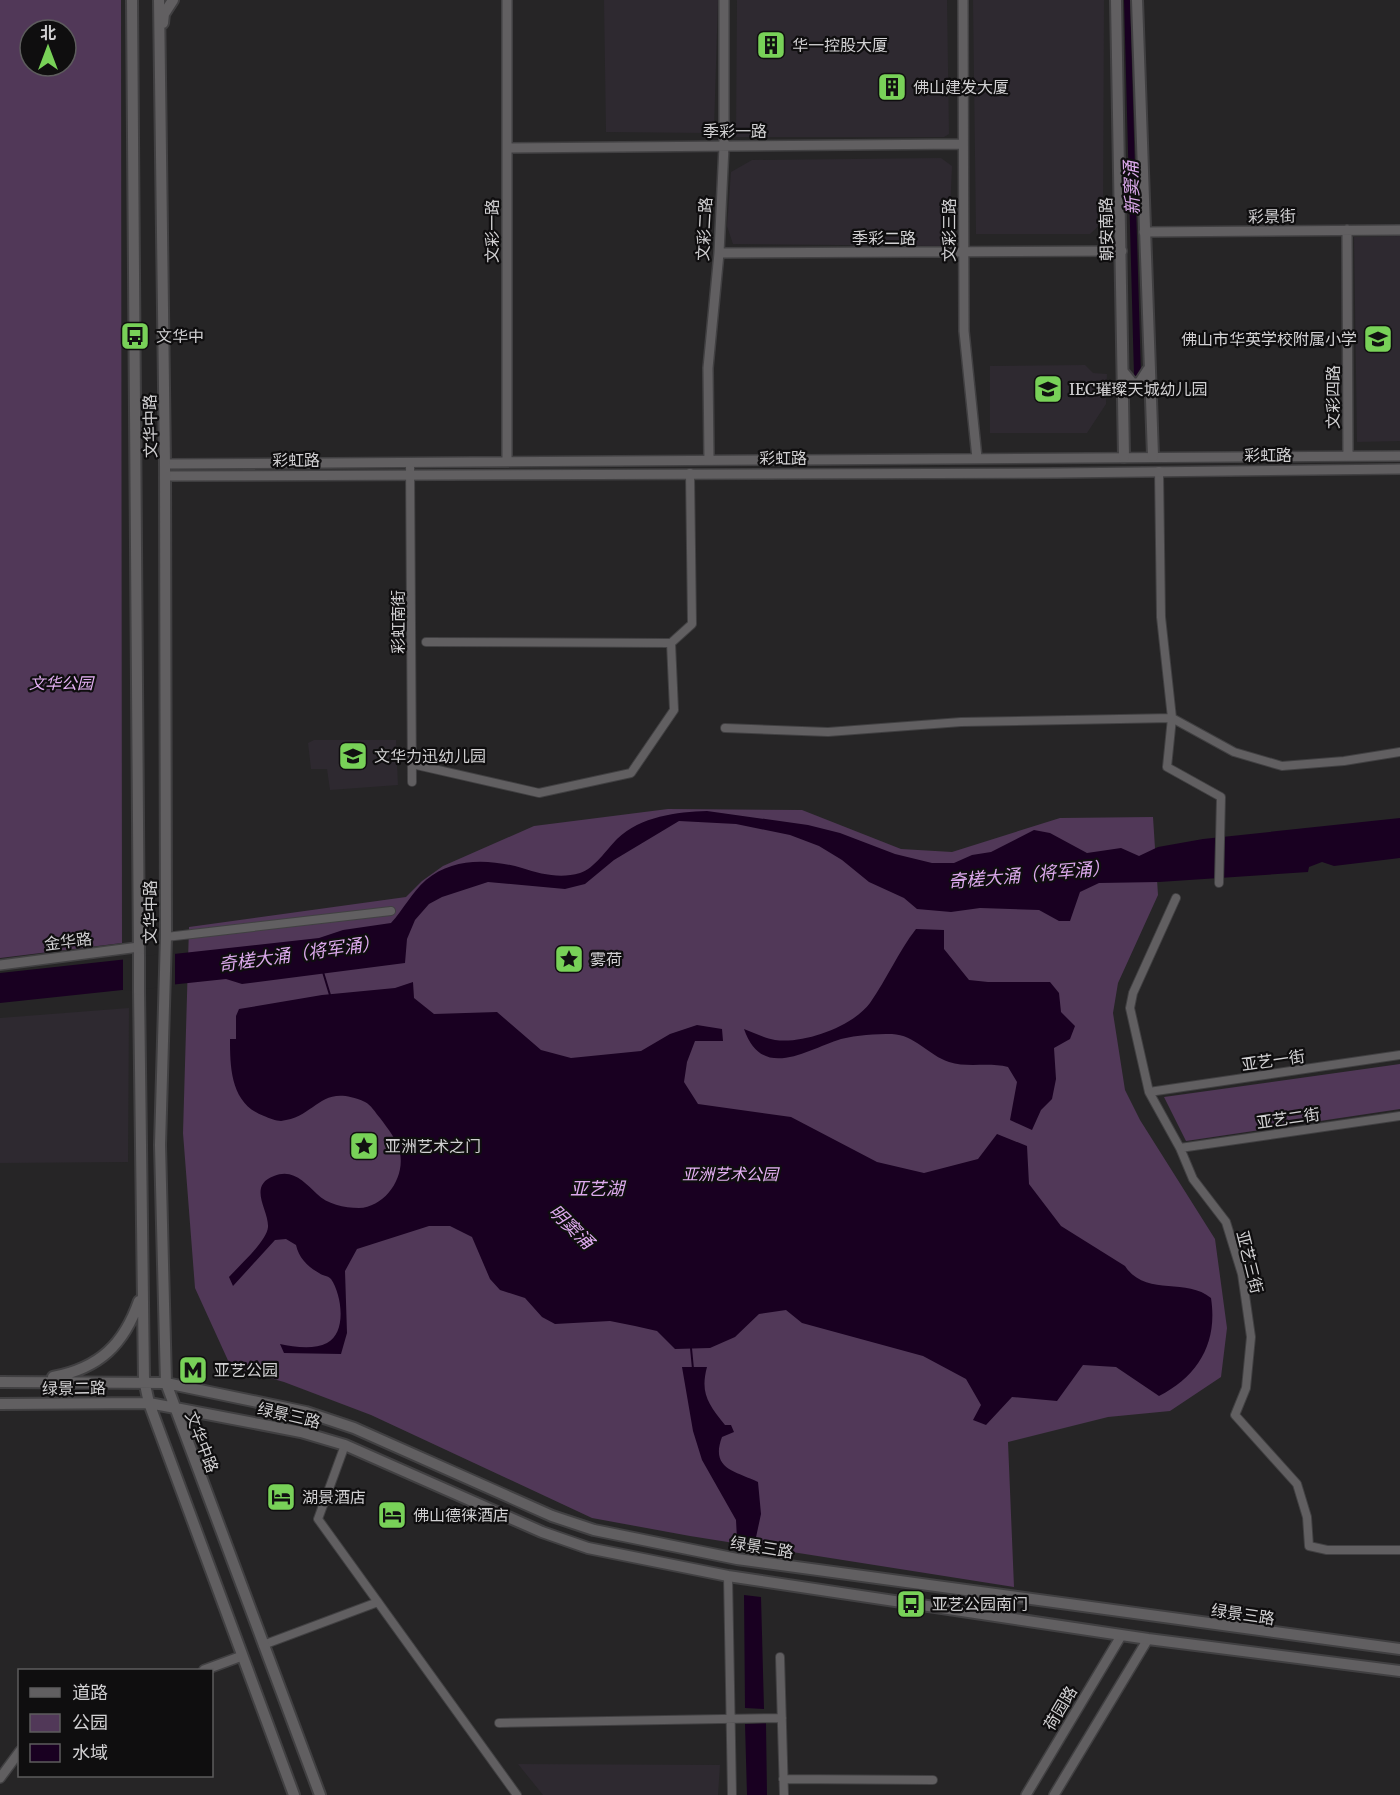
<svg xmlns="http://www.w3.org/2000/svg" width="1400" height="1795" font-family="Merriweather,'Noto Sans SC',serif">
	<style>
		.built { fill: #2e2930 }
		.green { fill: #513858; fill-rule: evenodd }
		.water { fill: #190021 }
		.pier { fill: #262526 }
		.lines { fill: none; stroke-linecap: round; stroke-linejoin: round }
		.stream { stroke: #190021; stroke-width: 2 }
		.minor-casing { stroke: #414042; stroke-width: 10 }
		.tertiary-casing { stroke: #414042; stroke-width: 12 }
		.secondary-casing { stroke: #414042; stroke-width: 14 }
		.minor { stroke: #615f61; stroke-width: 8 }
		.tertiary { stroke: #615f61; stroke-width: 9 }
		.secondary { stroke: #615f61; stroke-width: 10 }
		.secondary-bridge-casing { stroke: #414042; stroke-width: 14; stroke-linecap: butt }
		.secondary-bridge { stroke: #615f61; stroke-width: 10 }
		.labels { text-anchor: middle; stroke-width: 4.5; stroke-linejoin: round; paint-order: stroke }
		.poi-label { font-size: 16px; fill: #d1d0d2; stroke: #0f0e0f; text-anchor: start }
		.street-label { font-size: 16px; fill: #d1d0d2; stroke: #0f0e0f }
		.park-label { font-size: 16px; font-style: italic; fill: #e4b0f3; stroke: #0f0e0f }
		.water-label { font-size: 18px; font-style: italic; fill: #dca9ec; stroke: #0f0e0f }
	</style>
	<rect width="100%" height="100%" fill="#262526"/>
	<path class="built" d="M604 0H718L714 129 709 133 606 132Z
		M737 0H947L949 134 944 137H736Z
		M973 0H1104L1103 222 1090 234H976Z
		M941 158 952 166 949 237 940 246 733 244 727 226 731 172 752 160Z
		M1400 236V441L1357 442 1354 237Z
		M1085 365 1093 373 1107 374 1106 404 1087 433H990V366Z
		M314 740H396L398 785 330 790 327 769H311L308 743Z
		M129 1008 128 1162 0 1163V1018Z
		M518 1764 720 1765 718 1795H543Z"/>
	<path class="green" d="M0 0H121L122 943 0 958ZM30 30H66V66H30Z
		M668 809 802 810 901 849 952 852 1060 818 1153 817 1158 895 1118 983 1113 1013 1125 1090 1140 1120 1215 1239 1227 1328 1221 1377 1170 1411 1108 1417 1008 1442 1014 1587 690 1536 592 1518 371 1415 284 1382 231 1367 195 1288 183 1133 189 927 406 897 422 881 443 866 534 826Z
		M1400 1064V1109L1186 1141 1164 1097Z"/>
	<path class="water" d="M1124 0H1130L1141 376H1134Z
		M707 811 808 825 840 833 895 854 932 863H954L972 855 991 852 1034 830 1050 833 1087 853 1121 848 1139 856 1158 847 1203 839 1400 818V858L1334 866 1322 862 1309 867 1308 872 1159 882 1099 883 1080 892 1070 921H1059L1039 910 980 908 951 912 917 909 904 898 869 882 842 860 819 846 790 835 736 824 679 821 614 860 585 884 565 889 488 882 442 897 429 904 415 920 407 939 405 963 242 984 226 979 0 1003V973L319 938 343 930 391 923C403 910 412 892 426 880 453 857 490 859 522 868 541 874 560 879 580 873 594 869 607 849 617 839 641 816 677 812 707 811Z
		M916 929 944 930V949L969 980 988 982H1050L1059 993 1061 1012 1075 1026 1070 1039 1054 1048 1056 1079 1052 1099 1041 1110 1032 1130 1010 1120 1017 1082 1008 1067C989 1062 967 1068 949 1062 928 1055 915 1035 892 1034 875 1034 857 1035 841 1039 808 1049 762 1082 744 1029 754 1033 765 1038 775 1040 804 1044 852 1027 870 1003 887 979 898 952 916 929Z
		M413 982 414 998 434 1014 497 1012 541 1050 571 1058 641 1051 670 1034 697 1025 722 1029 723 1041H695L687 1062 684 1082 698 1104 791 1117 877 1162 924 1173 978 1159 997 1134 1027 1146 1029 1184 1061 1226 1125 1266C1145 1297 1186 1277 1211 1298 1218 1343 1198 1376 1159 1396L1116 1367 1083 1365 1057 1401 1012 1397 986 1425 973 1420 981 1405 966 1379 923 1356 802 1323 786 1310 759 1314 735 1337 710 1348 675 1349 657 1331 635 1326 610 1321 555 1324 542 1317 525 1298 500 1290 490 1279 472 1237 450 1226H429L357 1249 345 1271 347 1333 341 1354 284 1353 280 1344C294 1347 314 1350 327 1343 347 1333 342 1295 331 1279 327 1275 323 1276 319 1273 307 1266 299 1258 296 1245L286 1239 275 1240 233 1286 229 1277C239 1266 267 1241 268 1227 269 1210 247 1186 274 1176 293 1168 305 1183 317 1194 327 1204 344 1208 359 1208 385 1207 405 1178 400 1153 397 1139 388 1129 380 1118 375 1112 371 1105 365 1102 319 1082 318 1117 281 1121 276 1121 269 1118 264 1116 231 1104 230 1069 230 1039H236V1016L239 1009 322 995 395 988Z
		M682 1367H707C700 1393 708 1404 725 1425H731L734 1432 722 1437C710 1469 735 1471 758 1482L761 1514 755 1542 737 1539 736 1520 702 1460 693 1431Z
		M744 1595 761 1597 764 1709 745 1708Z
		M766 1723 767 1795H747L745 1724Z"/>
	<path class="pier" d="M175 953V986L123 991V958Z"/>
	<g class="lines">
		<path class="stream" d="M323 972 330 995
			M691 1348 693 1369"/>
		<g class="minor-casing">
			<path id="minor" d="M410 462 412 782
				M1159 471 1161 617 1172 718 1167 767 1221 797 1219 883
				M426 642 671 643
				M725 728 828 732 961 722 1172 718 1234 752 1282 766 1344 761 1400 752
				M412 764 539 793 631 773 674 710 671 643 692 624 690 473
				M1176 898 1133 993 1130 1008 1149 1092 1180 1148 1193 1179 1226 1222 1242 1274 1251 1337 1246 1388 1235 1415 1297 1484 1307 1517 1309 1546 1327 1550H1400
				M166 937 391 911
				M1149 1092 1400 1055
				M1180 1148 1400 1116
				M345 1445 318 1519 517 1795
				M728 1576 732 1795
				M263 1645 378 1602
				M780 1657 784 1795
				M499 1723 782 1718
				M783 1779 933 1780"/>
		</g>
		<g class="tertiary-casing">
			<path id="tertiary" d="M507 0V461
				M963 0 964 331 977 458
				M507 148 963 144
				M1347 230 1348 456
				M1144 232 1400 230
				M719 253 1122 251
				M709 460 708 368 719 253 724 146V0
				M165 464 1400 456
				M165 476 1058 473 1400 469
				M0 965 139 947
				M204 1670 242 1656
				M0 1778 20 1751
				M1026 1795 1121 1636
				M1054 1795 1148 1639"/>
		</g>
		<g class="secondary-casing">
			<path id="secondary" d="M132 0 139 957
				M159 0 165 464 166 937 160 1145 166 1383 320 1795
				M1116 0 1124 457
				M1137 0 1153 456
				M163 23 164 14 173 0
				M1123 372 1132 383 1139 384 1148 370
				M139 990 144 1380 149 1403 294 1795
				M53 1377C100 1368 124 1344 139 1301
				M0 1382 166 1383 306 1412 354 1428 552 1516 594 1530 737 1559 1400 1649
				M0 1404 149 1403 301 1432 345 1445 542 1532 588 1548 728 1576 1148 1639 1400 1671"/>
		</g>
		<use href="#minor" class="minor"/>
		<use href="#tertiary" class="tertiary"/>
		<use href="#secondary" class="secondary"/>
		<g class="secondary-bridge-casing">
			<path id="secondary-bridge" d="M139 957V990"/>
		</g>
		<use href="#secondary-bridge" class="secondary-bridge"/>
	</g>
	<defs>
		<g id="building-square" transform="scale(1.5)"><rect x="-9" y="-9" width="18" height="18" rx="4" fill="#78d158" stroke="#0f0e0f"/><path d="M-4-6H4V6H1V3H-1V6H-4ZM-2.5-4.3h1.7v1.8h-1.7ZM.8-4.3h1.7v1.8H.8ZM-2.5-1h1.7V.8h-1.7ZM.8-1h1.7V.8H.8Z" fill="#111"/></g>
		<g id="bus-square" transform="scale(1.5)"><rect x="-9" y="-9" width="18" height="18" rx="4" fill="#78d158" stroke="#0f0e0f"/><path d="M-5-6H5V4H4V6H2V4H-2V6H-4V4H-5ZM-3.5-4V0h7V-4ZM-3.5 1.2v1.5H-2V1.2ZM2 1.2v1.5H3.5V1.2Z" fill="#111"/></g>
		<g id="school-square" transform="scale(1.5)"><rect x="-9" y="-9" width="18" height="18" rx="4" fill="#78d158" stroke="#0f0e0f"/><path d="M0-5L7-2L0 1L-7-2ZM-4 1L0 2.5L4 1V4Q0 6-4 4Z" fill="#111"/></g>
		<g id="sight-square" transform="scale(1.5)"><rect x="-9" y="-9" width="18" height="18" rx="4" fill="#78d158" stroke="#0f0e0f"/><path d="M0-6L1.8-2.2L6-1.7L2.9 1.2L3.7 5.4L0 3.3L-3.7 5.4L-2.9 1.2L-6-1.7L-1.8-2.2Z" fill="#111"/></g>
		<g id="metro-square" transform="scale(1.5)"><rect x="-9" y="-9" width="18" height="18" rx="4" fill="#78d158" stroke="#0f0e0f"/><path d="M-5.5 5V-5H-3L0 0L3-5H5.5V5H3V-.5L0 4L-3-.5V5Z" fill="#111"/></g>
		<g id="hotel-square" transform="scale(1.5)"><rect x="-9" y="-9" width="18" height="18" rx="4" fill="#78d158" stroke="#0f0e0f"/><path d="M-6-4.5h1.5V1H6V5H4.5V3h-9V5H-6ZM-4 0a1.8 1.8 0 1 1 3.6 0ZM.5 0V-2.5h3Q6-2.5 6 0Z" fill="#111"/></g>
	</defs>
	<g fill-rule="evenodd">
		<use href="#building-square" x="771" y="45"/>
		<use href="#building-square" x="892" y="87"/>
		<use href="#bus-square" x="135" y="336"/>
		<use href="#school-square" x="1378" y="339"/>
		<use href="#school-square" x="1048" y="389"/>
		<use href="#school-square" x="353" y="756"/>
		<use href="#sight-square" x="569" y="959"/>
		<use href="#sight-square" x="364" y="1146"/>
		<use href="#metro-square" x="193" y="1370"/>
		<use href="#hotel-square" x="281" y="1497"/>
		<use href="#hotel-square" x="392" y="1515"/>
		<use href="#bus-square" x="911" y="1604"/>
	</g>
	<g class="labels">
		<g class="poi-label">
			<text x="792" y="51">华一控股大厦</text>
			<text x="913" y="93">佛山建发大厦</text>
			<text x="156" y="342">文华中</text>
			<text x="1357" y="345" text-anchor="end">佛山市华英学校附属小学</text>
			<text x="1069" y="395">IEC璀璨天城幼儿园</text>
			<text x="374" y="762">文华力迅幼儿园</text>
			<text x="590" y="965">雾荷</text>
			<text x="385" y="1152">亚洲艺术之门</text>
			<text x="214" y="1376">亚艺公园</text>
			<text x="302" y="1503">湖景酒店</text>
			<text x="413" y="1521">佛山德徕酒店</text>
			<text x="932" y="1610">亚艺公园南门</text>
		</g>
		<g class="street-label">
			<text x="735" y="137">季彩一路</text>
			<text transform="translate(1272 216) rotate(-1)" y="6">彩景街</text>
			<text transform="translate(704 229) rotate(-87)" y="6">文彩二路</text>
			<text transform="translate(1106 229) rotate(-91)" y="6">朝安南路</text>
			<text transform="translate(949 230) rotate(-90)" y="6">文彩三路</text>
			<text transform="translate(492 231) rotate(-90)" y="6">文彩一路</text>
			<text x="884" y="244">季彩二路</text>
			<text transform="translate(1333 397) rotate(-90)" y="6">文彩四路</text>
			<text transform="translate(150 426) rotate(-91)" y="6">文华中路</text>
			<text x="1268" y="461">彩虹路</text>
			<text x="783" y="464">彩虹路</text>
			<text x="296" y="466">彩虹路</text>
			<text transform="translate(398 622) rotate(-90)" y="6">彩虹南街</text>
			<text transform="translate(150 912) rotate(-90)" y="6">文华中路</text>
			<text transform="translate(68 941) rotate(-7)" y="6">金华路</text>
			<text transform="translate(1273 1060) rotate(-8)" y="6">亚艺一街</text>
			<text transform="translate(1288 1118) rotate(-8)" y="6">亚艺二街</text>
			<text transform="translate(1250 1262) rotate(76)" y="6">亚艺三街</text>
			<text transform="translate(74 1388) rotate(-1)" y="6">绿景二路</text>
			<text transform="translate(289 1415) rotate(13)" y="6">绿景三路</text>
			<text transform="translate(202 1442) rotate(69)" y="6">文华中路</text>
			<text transform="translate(762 1547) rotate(9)" y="6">绿景三路</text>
			<text transform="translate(1243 1614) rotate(8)" y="6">绿景三路</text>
			<text transform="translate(1060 1708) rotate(-59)" y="6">荷园路</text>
		</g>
		<g class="park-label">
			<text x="61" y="689">文华公园</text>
			<text x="730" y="1180">亚洲艺术公园</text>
		</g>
		<g class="water-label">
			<text transform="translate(1132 188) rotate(-92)" y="6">新窦涌</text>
			<text transform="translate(1029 875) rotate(-5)" y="6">奇槎大涌（将军涌）</text>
			<text transform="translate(299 954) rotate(-8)" y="6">奇槎大涌（将军涌）</text>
			<text x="597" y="1195">亚艺湖</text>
			<text transform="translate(571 1227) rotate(44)" y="6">明窦涌</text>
		</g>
	</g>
	<rect x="18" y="1669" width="195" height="108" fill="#0f0e0f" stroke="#5d5c5d" stroke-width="1.5"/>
	<rect x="30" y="1688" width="30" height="9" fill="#615f61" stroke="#5d5c5d" stroke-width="1.5"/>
	<text x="72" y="1699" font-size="18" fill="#d1d0d2">道路</text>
	<rect x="30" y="1714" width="30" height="18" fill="#513858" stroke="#5d5c5d" stroke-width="1.5"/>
	<text x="72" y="1729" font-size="18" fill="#d1d0d2">公园</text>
	<rect x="30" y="1744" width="30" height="18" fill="#190021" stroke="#5d5c5d" stroke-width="1.5"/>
	<text x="72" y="1759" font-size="18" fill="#d1d0d2">水域</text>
	<g transform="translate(48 48)"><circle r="28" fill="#0f0e0f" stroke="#5d5c5d" stroke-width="1.5"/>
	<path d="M0-4.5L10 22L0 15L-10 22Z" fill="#78d158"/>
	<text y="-9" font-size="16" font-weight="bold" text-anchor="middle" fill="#d1d0d2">北</text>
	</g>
</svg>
